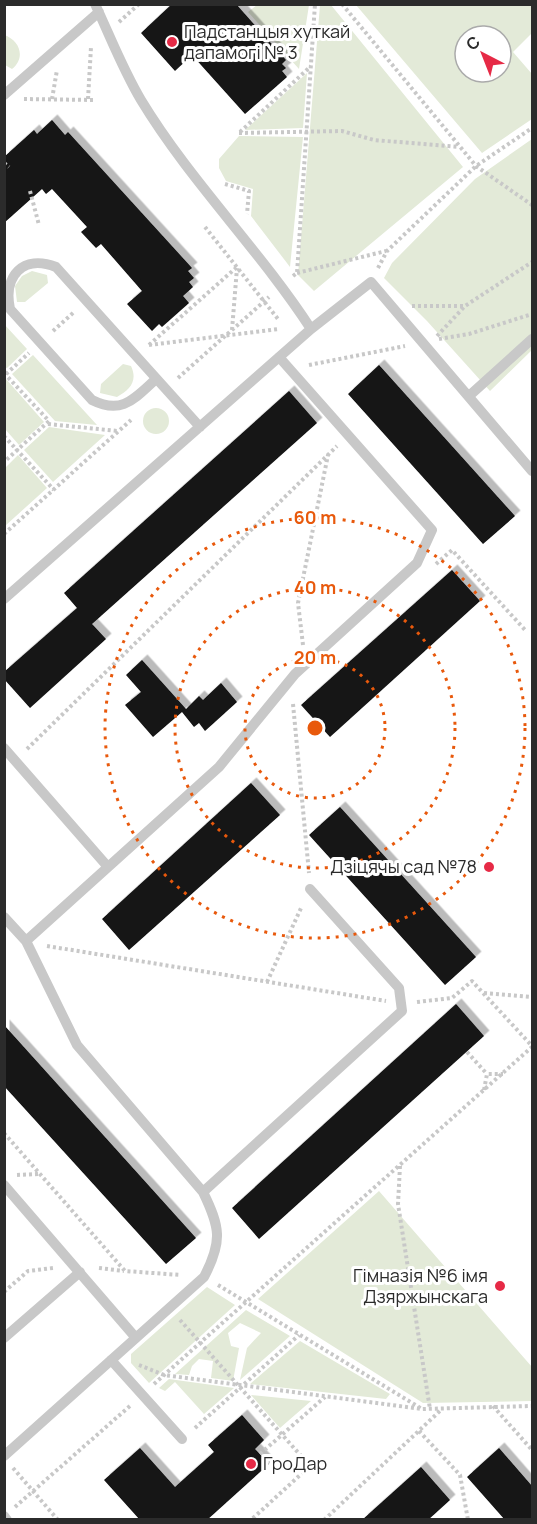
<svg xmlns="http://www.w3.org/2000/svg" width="537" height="1524" font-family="Manrope,sans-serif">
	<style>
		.green { fill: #e3ead8; fill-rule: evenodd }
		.building { fill: #121212; filter: url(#shadow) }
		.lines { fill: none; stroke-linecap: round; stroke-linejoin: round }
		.path { stroke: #c8c8c8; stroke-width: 4; stroke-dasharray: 3 3; stroke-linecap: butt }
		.service { stroke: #c8c8c8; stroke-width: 10 }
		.ring { fill: none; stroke: #e8590c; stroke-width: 3; stroke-dasharray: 3 6 }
		.poi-dot { fill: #e62a46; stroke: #fff; stroke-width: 2 }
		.labels { text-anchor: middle; stroke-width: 6; stroke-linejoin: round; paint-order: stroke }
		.poi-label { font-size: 18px; fill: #2b2b2b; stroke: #fff; text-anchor: start }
		.centre { fill: #e8590c; stroke: #fff; stroke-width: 3 }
		.ring-label { font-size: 18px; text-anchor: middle; font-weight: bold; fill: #e8590c; stroke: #fff; stroke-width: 6; stroke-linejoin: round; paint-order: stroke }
	</style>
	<defs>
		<filter id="shadow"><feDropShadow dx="5.5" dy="-5.5" stdDeviation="0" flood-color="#0004"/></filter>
	</defs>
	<rect width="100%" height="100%" fill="#fff"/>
	<path class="green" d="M257 5H309L299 69 248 12Z
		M320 5H331L463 167 314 291 298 275Z
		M356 5H532V33L513 52 532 74V119L482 153ZM465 36H501V72H465Z
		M4 35C20 40 26 58 12 69L5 65Z
		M307 73 303 128 245 130Z
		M239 136 303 137 290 267 251 216 253 189 226 181 219 168V159Z
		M532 139V350L490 391 427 321 384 278 392 263 475 179Z
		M32 271 47 275 48 283 25 302H17L15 286 22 276Z
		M4 324 27 349 7 368 4 367Z
		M33 355 97 425 55 421 12 374Z
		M123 364 131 366C138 381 130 390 117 397L100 393 101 384Z
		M6 379 44 422 19 445 5 429Z
		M143 421a13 13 0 1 1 26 0a13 13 0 1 1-26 0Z
		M49 427 105 435 53 482 24 450Z
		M18 455 47 488 5 526V468Z
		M379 1191 532 1367V1401L423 1403 258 1299Z
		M207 1287 235 1305 149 1383 131 1363V1354Z
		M246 1310 290 1336 240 1380 247 1348 261 1333 240 1323 228 1333 231 1346 239 1348 233 1381 211 1378 213 1361 199 1359 192 1366 189 1375 175 1374Z
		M300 1341 390 1394 386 1399 250 1384Z
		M169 1379 234 1388 204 1414 175 1382 165 1391 159 1388Z
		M251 1395 311 1401 280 1428Z"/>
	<path class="building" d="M172 4H236L286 60 282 64 286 68 282 71 287 77 245 114 192 55 175 71 141 33Z
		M52 120 65 135 68 132 192 268 188 271 194 278 189 282 193 287 183 296 189 303 162 327 159 324 152 331 127 304 142 291 101 244 96 248 81 232 87 227 52 189 46 194 42 189 4 223V157L34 130 37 134Z
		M379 365 515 516 483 544 348 394Z
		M289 391 317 423 92 624 106 639 30 708 4 679V672L77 608 64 593Z
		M452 570 480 601 330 737 301 705Z
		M142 660 186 709 199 696 203 700 221 683 237 702 205 731 199 723 194 727 182 712 153 737 125 705 141 692 126 675Z
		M251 783 280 815 129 950 102 919Z
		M340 807 476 957 445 985 309 835Z
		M456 1004 484 1036 259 1239 232 1208Z
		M4 1025 196 1238 166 1264 4 1086Z
		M242 1415 264 1440 255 1449 269 1464 207 1520H140L104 1480 140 1448 175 1487 214 1452 208 1445Z
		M499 1448 532 1486V1520H505L467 1477Z
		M421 1467 450 1500 428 1520H362Z"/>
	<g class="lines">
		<path class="path" d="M342 4 476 166 532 205
			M119 22 139 4
			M24 99 95 100
			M52 99 57 70
			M88 99 91 47
			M240 132 311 66
			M239 133 342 131 374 140 459 147
			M4 163 9 167
			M225 184 249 191 247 214
			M30 191 39 225
			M205 227 278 319
			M378 268 387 251 476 166 532 128
			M297 273 386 251
			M293 276 297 273 315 4
			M412 306H465
			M232 330 237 268
			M53 331 74 312
			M437 336 465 306 532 262
			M439 339 469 334 532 314
			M149 345 279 329
			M149 345 237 267
			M309 365 405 346
			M4 373 49 421 4 462
			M6 374 29 353
			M178 378 269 297
			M48 424 118 431
			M4 436 54 490
			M4 534 131 420
			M436 564 452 550 526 631
			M303 645 298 603 328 455
			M293 704 309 873
			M27 749 337 446
			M47 946 386 1001
			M267 982 302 906
			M484 993 532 997
			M417 1002 452 998 472 981 532 1046
			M467 1052 487 1074
			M484 1090 487 1074H503
			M4 1133 125 1271 181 1275
			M400 1166 398 1204 430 1409
			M17 1175 40 1174
			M99 1268 124 1271
			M218 1285 422 1409
			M4 1292 28 1271 53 1268
			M180 1320 310 1466 251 1520
			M139 1365 164 1375 422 1409 532 1406
			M154 1384 532 1047
			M493 1406 532 1450
			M195 1428 299 1335
			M419 1431 460 1475 468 1520
			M260 1454 325 1397
			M13 1468 58 1520
			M15 1507 131 1405
			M324 1520 442 1409"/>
		<path class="service" d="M95 4C110 36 123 70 141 100 190 181 259 249 311 329
			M4 95 99 12
			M156 379C134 399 122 415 92 400L10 309C3 276 23 254 56 267L200 427
			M469 396 532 339
			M4 599 311 329 371 282 532 471
			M4 748 108 867
			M4 917 26 941
			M4 1185 136 1338
			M203 1192 402 1011 399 988 310 889
			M4 1338 80 1272
			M111 1360 182 1439
			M4 1456 204 1277C223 1241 220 1227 203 1192L77 1045 26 941 219 767 295 674 417 563 432 530 279 357
			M4 1516 7 1520"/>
	</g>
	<g class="ring">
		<circle cx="315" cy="728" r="70"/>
		<circle cx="315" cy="728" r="140"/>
		<circle cx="315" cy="728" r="210"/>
	</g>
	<g class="poi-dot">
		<circle cx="172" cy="42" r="6"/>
		<circle cx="489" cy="867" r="6"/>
		<circle cx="500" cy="1286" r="6"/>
		<circle cx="251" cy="1464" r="6"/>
	</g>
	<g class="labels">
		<g class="poi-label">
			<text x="184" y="38">Падстанцыя хуткай<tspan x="184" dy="21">дапамогі № 3</tspan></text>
			<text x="477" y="873" text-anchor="end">Дзіцячы сад №78</text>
			<text x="488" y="1282" text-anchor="end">Гімназія №6 імя<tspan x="488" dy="21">Дзяржынскага</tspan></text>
			<text x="263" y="1470">ГроДар</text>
		</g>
	</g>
	<circle cx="315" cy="728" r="9" class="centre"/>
	<g class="ring-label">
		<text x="315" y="524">60 m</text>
		<text x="315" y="594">40 m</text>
		<text x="315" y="664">20 m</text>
	</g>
	<rect width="537" height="1524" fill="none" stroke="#2b2b2b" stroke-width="12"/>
	<g transform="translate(483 54) rotate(318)"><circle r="28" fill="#ffffff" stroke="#aaaaaa" stroke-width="1.5"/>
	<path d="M0-4.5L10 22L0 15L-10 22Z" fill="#e62a46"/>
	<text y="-9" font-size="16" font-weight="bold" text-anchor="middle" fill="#2b2b2b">С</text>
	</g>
</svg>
